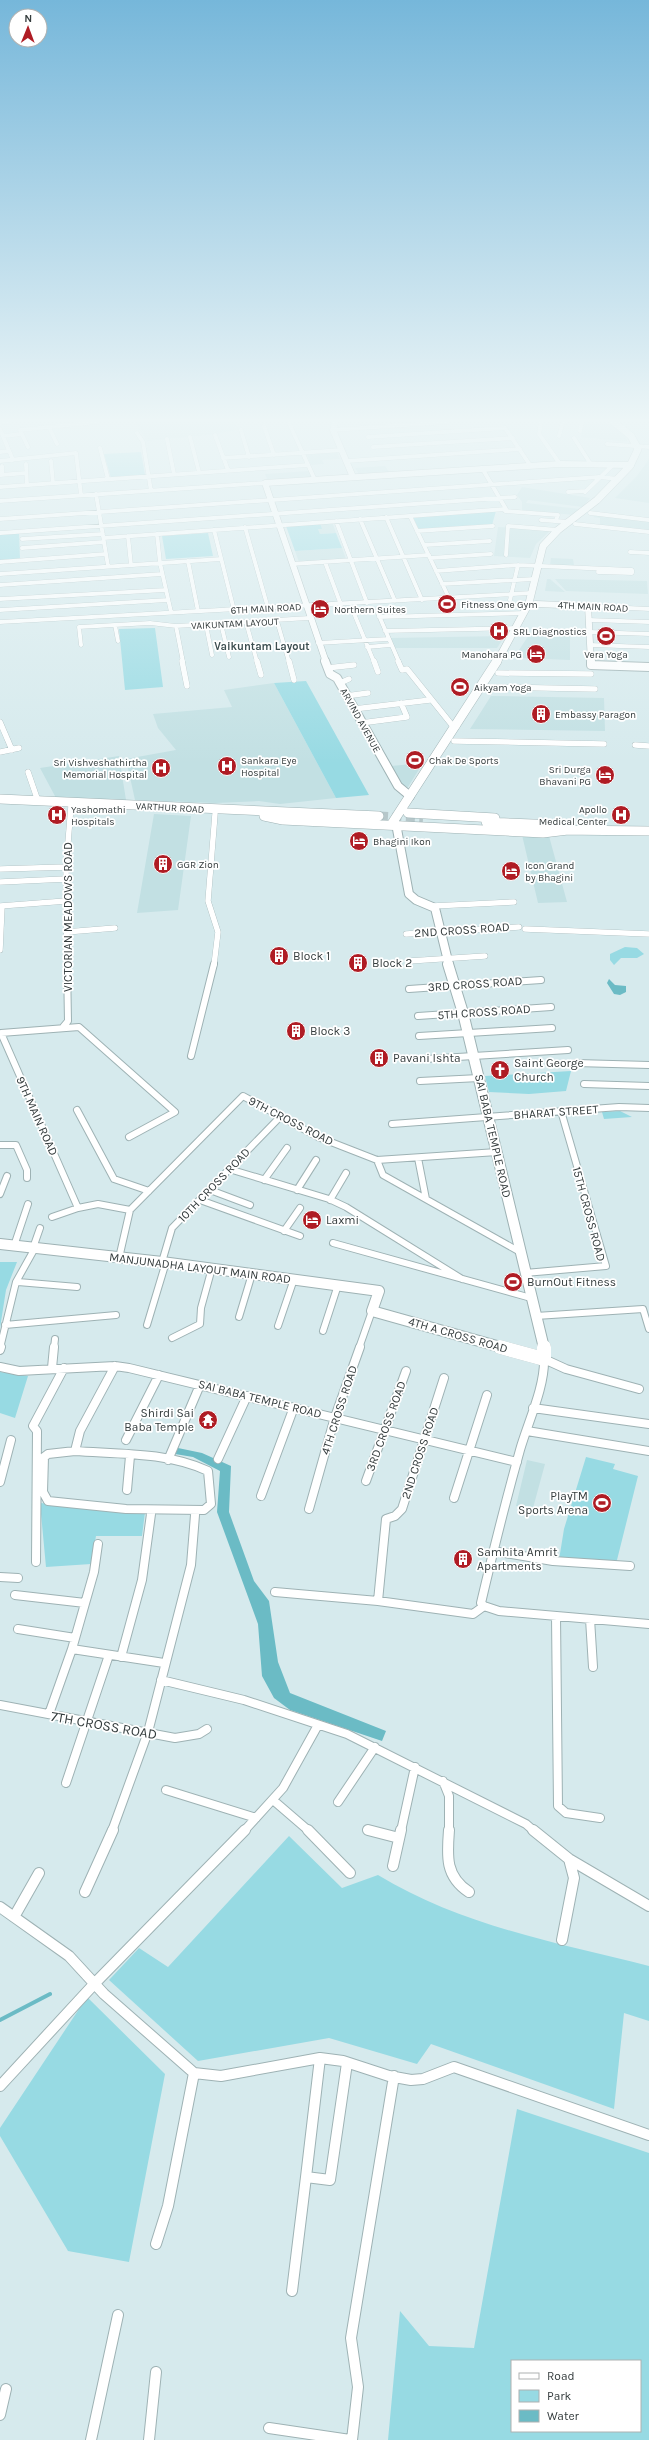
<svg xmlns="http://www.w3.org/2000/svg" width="649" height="2440" font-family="Karla,sans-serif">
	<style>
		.built { fill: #c2e0e3 }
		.green { fill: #97dae3; fill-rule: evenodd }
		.water { fill: #6bbbc5 }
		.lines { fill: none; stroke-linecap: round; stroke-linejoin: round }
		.stream { stroke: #6bbbc5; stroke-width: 4 }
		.primary-tunnel { stroke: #b6c7ca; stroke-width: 9; stroke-dasharray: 9 4.5; stroke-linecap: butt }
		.street-far4-casing { stroke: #9eb2b4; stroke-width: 4.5 }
		.street-far3-casing { stroke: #9eb2b4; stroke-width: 6 }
		.street-far2-casing { stroke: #9eb2b4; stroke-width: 8 }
		.street-far1-casing { stroke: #9eb2b4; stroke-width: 10 }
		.street-casing { stroke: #9eb2b4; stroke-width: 12 }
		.secondary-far3-casing { stroke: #9eb2b4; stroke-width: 7 }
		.secondary-far2-casing { stroke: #9eb2b4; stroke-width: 10 }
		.secondary-far1-casing { stroke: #9eb2b4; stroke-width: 12 }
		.secondary-casing { stroke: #9eb2b4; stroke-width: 14 }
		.primary-far1-casing { stroke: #9eb2b4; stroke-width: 8 }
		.primary-casing { stroke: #9eb2b4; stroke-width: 10 }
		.street-far4 { stroke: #fff; stroke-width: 4 }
		.street-far3 { stroke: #fff; stroke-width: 5.5 }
		.street-far2 { stroke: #fff; stroke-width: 6 }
		.street-far1 { stroke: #fff; stroke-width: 8 }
		.street { stroke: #fff; stroke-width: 10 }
		.secondary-far3 { stroke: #fff; stroke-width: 6 }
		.secondary-far2 { stroke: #fff; stroke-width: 8 }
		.secondary-far1 { stroke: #fff; stroke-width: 10 }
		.secondary { stroke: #fff; stroke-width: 14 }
		.primary-far1 { stroke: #fff; stroke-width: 7 }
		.primary { stroke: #fff; stroke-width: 9 }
		.labels { text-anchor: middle; stroke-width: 3.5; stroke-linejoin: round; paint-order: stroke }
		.far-poi-label { font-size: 10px; fill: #343c3d; stroke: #fff; text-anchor: start }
		.far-street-label { font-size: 10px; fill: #343c3d; stroke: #fff }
		.far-neighbourhood-label { font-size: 11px; font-weight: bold; fill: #3c4e50; stroke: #fff }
		.street-label { font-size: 12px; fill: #343c3d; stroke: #fff }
		.poi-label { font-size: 12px; fill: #343c3d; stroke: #fff; text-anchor: start }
		.near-street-label { font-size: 14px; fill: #343c3d; stroke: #fff }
	</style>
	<rect width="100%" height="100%" fill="#d6eaed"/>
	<path class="built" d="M135 422H234L240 429 216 434 147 441Z
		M584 422 612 424 622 432 628 442 581 437Z
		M337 452 340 459 322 460 324 464 311 465 307 455Z
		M649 459V503L615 498 637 476Z
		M385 466 389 472 359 474 355 468Z
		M309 471 312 478 268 481 265 474Z
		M522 487 590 498 583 507 528 500 526 503 580 509 574 515 522 510V502L517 495Z
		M596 515 649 521V531L600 525V518L593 517Z
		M332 522 336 533 320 534 318 529 320 523Z
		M498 527 551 530 536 544 530 558 494 556Z
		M342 548 346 559 299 562 295 551Z
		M551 558 573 559 574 565H550Z
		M547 579H550L565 592 545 591Z
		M555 579 647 581 648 594 566 591Z
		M529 635H570V660L519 658V650Z
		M505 636 497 648H394L389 638Z
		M274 683 336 798 280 804 259 801 216 803 135 800 126 759 176 750 158 728 153 714 232 707 224 690Z
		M491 696 604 698 605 731 470 729Z
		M119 756 126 800 56 798 40 768Z
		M423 763 408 787 403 786 391 766Z
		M154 814 191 816 178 910 137 913Z
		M522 835 549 836 567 902 538 903Z
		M527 1460 545 1464 533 1508 516 1506Z"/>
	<path class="green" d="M141 452 145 475 111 478 104 454Z
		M496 511 492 525 419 530 413 517Z
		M320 523 322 529H318L320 534 336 533 342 548 295 551 286 526Z
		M19 533 20 559 0 561V534Z
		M208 533 213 556 166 559 162 536Z
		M155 628 163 687 125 690 119 629Z
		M306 681 369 795 336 798 274 683Z
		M625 947 637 948 644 954 637 958H621L614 965 610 960V954Z
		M571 1071 566 1091 529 1094 489 1092 485 1076Z
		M620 1111 632 1117 604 1119 602 1112Z
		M0 1262H17L6 1290 0 1328Z
		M0 1372 28 1376 15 1418 0 1413Z
		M586 1457 615 1464 613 1469 638 1476 615 1568 558 1566 564 1529Z
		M40 1503 145 1512 142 1536H96L91 1564 46 1567Z
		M289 1836 342 1888 378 1875C460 1925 557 1943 649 1966V2021L624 2013 614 2109 431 2044 417 2064 329 2038 198 2061 109 1980 139 1948 168 1967Z
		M87 1997 165 2074 129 2262 68 2251 0 2136V2128Z
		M517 2109 649 2153V2440H388L400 2311 429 2346 474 2348ZM512 2361H640V2431H512Z"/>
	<path class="water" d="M609 979 615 985 626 986V992L620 995 614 994 607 983Z
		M178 1448 202 1453 231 1466 229 1512 254 1581 269 1601 278 1662 290 1693 386 1731 382 1741 290 1710 274 1698 262 1676 258 1624 217 1512 220 1471 193 1457 175 1454Z"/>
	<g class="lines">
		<path class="stream" d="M0 2020 50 1994"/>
		<path class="primary-tunnel" d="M379 816 423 819"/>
		<g class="street-far4-casing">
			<path id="street-far4" d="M541 422 539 434 560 464
				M0 423 7 422
				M289 423 315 480
				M264 426 274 455
				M49 427 57 444
				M505 428 530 465
				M0 429 13 460
				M241 430 249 457
				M333 430 447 422
				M580 431 582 422
				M137 433 143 442 151 491
				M215 435 228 470
				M3 436 22 434
				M559 436 563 422
				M190 437 199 472
				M368 437 505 428
				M574 438 590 463
				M167 439 174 474
				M607 444 649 447
				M28 447 20 430 97 422
				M373 447 513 438
				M100 448 108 479
				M0 452 9 451
				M223 458 342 450
				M0 461 76 453 81 495
				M51 461 53 483
				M347 461 520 449
				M26 464 27 485
				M2 466V475
				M0 475 26 473
				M0 487 308 465
				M568 492 586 491
				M585 492 614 464
				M96 494 108 566
				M0 501 265 483
				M505 511 558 515 556 520
				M590 513 649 520
				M410 516 449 598
				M386 517 422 600
				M0 519 599 477 619 479
				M360 519 395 601
				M541 520 569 522
				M336 521 367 603
				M575 524 649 532
				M245 527 268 608
				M214 530 234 610
				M417 531 493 526
				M0 533 515 497
				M157 534 160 563 171 612
				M128 536 131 565
				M104 538 506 509 482 468
				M22 539 103 534
				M425 545 490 541
				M22 548 104 542
				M630 552 649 553
				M506 555 508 526 558 530
				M430 558 491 554
				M188 561 198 611
				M0 562 106 554
				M325 562 341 605
				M292 564 429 555
				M436 571 518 565 632 570V573L598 572
				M0 574 221 559
				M442 584 534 579
				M0 585 162 574
				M0 599 166 590
				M510 600 518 565
				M588 606 649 609
				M0 610 168 600
				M353 611 374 662
				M377 611 399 662
				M379 617 524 613
				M589 620 649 622
				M277 621 289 662
				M0 622 531 593
				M246 622 257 662
				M221 624 229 657
				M115 625 118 641
				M206 625 212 655
				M176 626 183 662
				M385 631 517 628
				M590 632 649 634
				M318 643 388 639
				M81 645 79 627 150 623 176 626 309 618
				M590 645 649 647
				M367 647 391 645"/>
		</g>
		<g class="street-far3-casing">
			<path id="street-far3" d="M182 661 187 686
				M257 661 261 675
				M289 661 294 680
				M374 661 378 672
				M398 661 402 670 407 669 452 725 457 726
				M327 668 354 665
				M498 673 591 674
				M340 683 349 679
				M490 687 595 689
				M346 696 368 693
				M354 709 430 700
				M0 722 12 750
				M361 723 407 717 401 703
				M454 741 604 744
				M635 745 649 746
				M0 752 19 748
				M28 772 38 801
				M0 869 66 867
				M0 882 66 879
				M0 906 66 901
				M433 906 514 902
				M525 929 649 934
				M66 932 115 928
				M406 934 519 927
				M0 950 2 906
				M409 961 485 956
				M67 965 66 867 71 806
				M214 965 218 932 208 901 215 814"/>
		</g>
		<g class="street-far2-casing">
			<path id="street-far2" d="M409 989 541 980
				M418 1016 551 1007
				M63 1027 68 1021 67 964
				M419 1036 552 1028
				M191 1056 214 964
				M425 1059 568 1050
				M576 1063 649 1065
				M420 1081 479 1078
				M584 1084 649 1086
				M77 1110 114 1179 149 1191
				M392 1124 619 1107 649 1108
				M129 1137 175 1112 79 1027 1 1033 78 1208 98 1204 130 1210
				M0 1145H16L27 1170V1178
				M418 1158 426 1199
				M377 1160 383 1175 520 1252
				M229 1169 329 1199 346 1207 462 1279
				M264 1180 287 1148
				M210 1190 250 1205
				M297 1190 316 1160
				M0 1194 7 1176
				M200 1200 300 1236
				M330 1200 346 1173
				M52 1217 78 1208
				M284 1231 300 1208
				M333 1243 531 1298
				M14 1246 28 1204
				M33 1248 40 1228
				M119 1258 130 1210 243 1096 318 1137 377 1160 497 1152
				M162 1262 172 1228 280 1117
				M525 1273 606 1266 561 1111
				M18 1282 77 1287
				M536 1316 643 1309 649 1329
				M239 1317 252 1274
				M5 1325 116 1315
				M147 1325 166 1262
				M278 1326 294 1279
				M323 1331 338 1285
				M172 1338 200 1324 201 1308 212 1268
				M0 1348 16 1282 35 1248
				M54 1348 55 1339
				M359 1348 372 1311"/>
		</g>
		<g class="street-far1-casing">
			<path id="street-far1" d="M0 1350 1 1347
				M544 1359 566 1369 639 1389
				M0 1367 19 1371 115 1366 129 1368 517 1462
				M52 1368 54 1347
				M533 1408 649 1424
				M527 1431 649 1451
				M126 1440 159 1375
				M75 1451C119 1454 167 1452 208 1471L211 1504 204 1510 126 1509 48 1501 43 1492 44 1457 48 1454Z
				M75 1451 80 1431 115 1366
				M218 1459 247 1396
				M168 1460 200 1385
				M366 1481 406 1371
				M0 1482 11 1440
				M127 1490 130 1456
				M261 1496 294 1407
				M454 1498 487 1395
				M309 1509 335 1417 360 1347
				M493 1551 553 1561 630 1566
				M36 1562 37 1431 33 1426 64 1368
				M0 1577 18 1578
				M275 1592 378 1601 473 1614 484 1606
				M15 1595 85 1603
				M378 1601 386 1519 395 1516 402 1509 444 1378
				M484 1606 481 1603C493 1552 506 1500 520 1450 528 1422 545 1387 544 1359
				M484 1606 499 1611 649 1624
				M556 1616 558 1806 566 1813 600 1818
				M590 1619 593 1667
				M18 1629 75 1638
				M72 1649 94 1572 98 1544
				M121 1657 142 1580 151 1514
				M161 1680 244 1700 347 1734 526 1824 534 1831
				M0 1705 175 1738 199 1734 207 1729
				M49 1714 72 1649 164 1663
				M443 1781 449 1796V1831
				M66 1783 109 1655
				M166 1790 256 1818
				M273 1800 309 1831
				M338 1802 375 1747
				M368 1830 371 1831
				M112 1831 148 1732 191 1565 195 1515
				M244 1831 283 1788 318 1725
				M401 1831 415 1767"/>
		</g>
		<g class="street-casing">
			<path id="street" d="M308 1830 350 1873
				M368 1830 399 1838
				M449 1830C447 1856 445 1876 469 1892
				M533 1830 569 1859 649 1906
				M393 1866 401 1830
				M85 1892 113 1830
				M0 1907 69 1956 104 1994 194 2073 221 2076 320 2058 343 2061 389 2076 411 2080 423 2079 454 2067 649 2135
				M14 1917 39 1873
				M562 1940 574 1878 569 1859
				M0 2086 96 1982 245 1830
				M306 2177 320 2058
				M156 2244 168 2206 194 2073
				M292 2291 306 2177 330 2180 347 2063
				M0 2415 6 2389
				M269 2428 350 2440
				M91 2440 118 2315
				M149 2440 156 2372
				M352 2440 358 2387 351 2338 394 2076"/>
		</g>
		<g class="secondary-far3-casing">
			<path id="secondary-far3" d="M335 422 333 430 353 477
				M536 604 588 606 591 662
				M326 662 265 483 560 464 631 465"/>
		</g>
		<g class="secondary-far2-casing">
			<path id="secondary-far2" d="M325 661 330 674 337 678 398 786 410 796
				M591 661V665L649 667
				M397 829 409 894 416 900 435 908 449 965"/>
		</g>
		<g class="secondary-far1-casing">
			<path id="secondary-far1" d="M448 964 463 1013 544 1348
				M0 1244 162 1262 379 1291 372 1311 504 1348"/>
		</g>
		<g class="secondary-casing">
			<path id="secondary" d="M500 1347 544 1359V1347"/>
		</g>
		<g class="primary-far1-casing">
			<path id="primary-far1" d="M497 662 529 603 543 546 558 530 597 500 630 466 638 449 631 436 614 422"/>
		</g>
		<g class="primary-casing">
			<path id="primary" d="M0 799 379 816
				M408 813 495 818
				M264 816 283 820 543 833 568 830
				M486 822 558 825
				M391 825 497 661
				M560 830 649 831"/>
		</g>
		<use href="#street-far4" class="street-far4"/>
		<use href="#street-far3" class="street-far3"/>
		<use href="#street-far2" class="street-far2"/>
		<use href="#street-far1" class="street-far1"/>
		<use href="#street" class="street"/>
		<use href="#secondary-far3" class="secondary-far3"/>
		<use href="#secondary-far2" class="secondary-far2"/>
		<use href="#secondary-far1" class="secondary-far1"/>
		<use href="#secondary" class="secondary"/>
		<use href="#primary-far1" class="primary-far1"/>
		<use href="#primary" class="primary"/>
	</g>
	<linearGradient id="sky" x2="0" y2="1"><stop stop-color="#76b7da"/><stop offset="0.55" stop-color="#edf6f7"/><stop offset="1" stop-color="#edf6f7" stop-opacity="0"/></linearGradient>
	<rect width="649" height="764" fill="url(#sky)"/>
	<defs>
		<g id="stadium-disc" transform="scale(1)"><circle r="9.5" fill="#af1c24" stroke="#fff"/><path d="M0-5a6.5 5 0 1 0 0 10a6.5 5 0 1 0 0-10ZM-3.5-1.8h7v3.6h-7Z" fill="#fff"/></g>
		<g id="hotel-disc" transform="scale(1)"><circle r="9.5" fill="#af1c24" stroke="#fff"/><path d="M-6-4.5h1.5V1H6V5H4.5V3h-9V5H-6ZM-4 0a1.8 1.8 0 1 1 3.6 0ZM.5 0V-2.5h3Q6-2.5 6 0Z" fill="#fff"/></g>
		<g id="hospital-disc" transform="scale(1)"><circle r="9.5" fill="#af1c24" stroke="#fff"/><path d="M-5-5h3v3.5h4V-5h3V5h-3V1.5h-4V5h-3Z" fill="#fff"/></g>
		<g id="building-disc" transform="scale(1)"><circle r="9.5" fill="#af1c24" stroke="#fff"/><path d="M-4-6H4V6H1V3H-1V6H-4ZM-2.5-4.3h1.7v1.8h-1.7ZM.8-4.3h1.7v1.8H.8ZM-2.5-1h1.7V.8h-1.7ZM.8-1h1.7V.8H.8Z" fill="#fff"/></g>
		<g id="church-disc" transform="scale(1)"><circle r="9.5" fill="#af1c24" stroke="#fff"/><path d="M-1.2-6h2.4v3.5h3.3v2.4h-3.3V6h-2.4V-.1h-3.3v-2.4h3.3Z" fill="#fff"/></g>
		<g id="temple-disc" transform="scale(1)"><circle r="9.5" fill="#af1c24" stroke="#fff"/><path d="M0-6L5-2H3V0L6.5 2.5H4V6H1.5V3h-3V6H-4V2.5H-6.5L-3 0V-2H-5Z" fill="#fff"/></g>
	</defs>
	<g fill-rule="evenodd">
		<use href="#stadium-disc" x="447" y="604"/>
		<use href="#hotel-disc" x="320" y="609"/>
		<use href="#hospital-disc" x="499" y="631"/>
		<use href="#stadium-disc" x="606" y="636"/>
		<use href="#hotel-disc" x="536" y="654"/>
		<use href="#stadium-disc" x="460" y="687"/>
		<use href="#building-disc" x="541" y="714"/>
		<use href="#stadium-disc" x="415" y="760"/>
		<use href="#hospital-disc" x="227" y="766"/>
		<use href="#hospital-disc" x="161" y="768"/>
		<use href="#hotel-disc" x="605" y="775"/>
		<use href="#hospital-disc" x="57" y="815"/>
		<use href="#hospital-disc" x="621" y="815"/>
		<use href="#hotel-disc" x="359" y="841"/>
		<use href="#building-disc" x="163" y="864"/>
		<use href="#hotel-disc" x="511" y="871"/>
		<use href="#building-disc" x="279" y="956"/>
		<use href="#building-disc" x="358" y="963"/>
		<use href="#building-disc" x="296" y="1031"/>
		<use href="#building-disc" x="379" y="1058"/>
		<use href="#church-disc" x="500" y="1070"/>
		<use href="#hotel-disc" x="312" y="1220"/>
		<use href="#stadium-disc" x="513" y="1282"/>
		<use href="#temple-disc" x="208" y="1420"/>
		<use href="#stadium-disc" x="602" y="1503"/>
		<use href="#building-disc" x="463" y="1559"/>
	</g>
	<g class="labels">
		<g class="far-poi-label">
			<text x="461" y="608">Fitness One Gym</text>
			<text x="334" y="613">Northern Suites</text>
			<text x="513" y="635">SRL Diagnostics</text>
			<text x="522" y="658" text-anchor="end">Manohara PG</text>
			<text x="606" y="658" text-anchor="middle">Vera Yoga</text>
			<text x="474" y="691">Aikyam Yoga</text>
			<text x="555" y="718">Embassy Paragon</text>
			<text x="241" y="764">Sankara Eye<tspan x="241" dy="12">Hospital</tspan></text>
			<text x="429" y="764">Chak De Sports</text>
			<text x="147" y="766" text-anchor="end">Sri Vishveshathirtha<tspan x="147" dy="12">Memorial Hospital</tspan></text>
			<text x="591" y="773" text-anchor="end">Sri Durga<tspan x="591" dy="12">Bhavani PG</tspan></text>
			<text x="71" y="813">Yashomathi<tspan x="71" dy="12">Hospitals</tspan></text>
			<text x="607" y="813" text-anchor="end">Apollo<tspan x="607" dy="12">Medical Center</tspan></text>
			<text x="373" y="845">Bhagini Ikon</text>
			<text x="177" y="868">GGR Zion</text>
			<text x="525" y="869">Icon Grand<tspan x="525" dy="12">by Bhagini</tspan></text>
		</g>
		<g class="far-street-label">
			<text transform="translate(593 606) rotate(3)" y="4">4TH MAIN ROAD</text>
			<text transform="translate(266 608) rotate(-3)" y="4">6TH MAIN ROAD</text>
			<text transform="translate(235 623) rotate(-3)" y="4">VAIKUNTAM LAYOUT</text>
			<text transform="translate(361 720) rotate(61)" y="4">ARVIND AVENUE</text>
			<text transform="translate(170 807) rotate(3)" y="4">VARTHUR ROAD</text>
		</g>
		<g class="far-neighbourhood-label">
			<text x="262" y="650">Vaikuntam Layout</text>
		</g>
		<g class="street-label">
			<text transform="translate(68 917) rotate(-90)" y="4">VICTORIAN MEADOWS ROAD</text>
			<text transform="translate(462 930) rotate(-4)" y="4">2ND CROSS ROAD</text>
			<text transform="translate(475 984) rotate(-4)" y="4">3RD CROSS ROAD</text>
			<text transform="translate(484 1012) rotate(-4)" y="4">5TH CROSS ROAD</text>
			<text transform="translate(556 1112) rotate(-4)" y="4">BHARAT STREET</text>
			<text transform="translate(37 1116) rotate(66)" y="4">9TH MAIN ROAD</text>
			<text transform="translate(291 1121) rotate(27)" y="4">9TH CROSS ROAD</text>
			<text transform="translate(493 1136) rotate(77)" y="4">SAI BABA TEMPLE ROAD</text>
			<text transform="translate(214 1185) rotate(-46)" y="4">10TH CROSS ROAD</text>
			<text transform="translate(589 1214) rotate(75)" y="4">15TH CROSS ROAD</text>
			<text transform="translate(200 1268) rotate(7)" y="4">MANJUNADHA LAYOUT MAIN ROAD</text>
			<text transform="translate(458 1335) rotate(16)" y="4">4TH A CROSS ROAD</text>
			<text transform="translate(260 1399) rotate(14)" y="4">SAI BABA TEMPLE ROAD</text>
			<text transform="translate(339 1410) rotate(-72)" y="4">4TH CROSS ROAD</text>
			<text transform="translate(386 1426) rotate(-70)" y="4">3RD CROSS ROAD</text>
			<text transform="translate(420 1453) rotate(-72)" y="4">2ND CROSS ROAD</text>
		</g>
		<g class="poi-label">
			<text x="293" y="960">Block 1</text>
			<text x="372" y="967">Block 2</text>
			<text x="310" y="1035">Block 3</text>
			<text x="393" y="1062">Pavani Ishta</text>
			<text x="514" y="1067">Saint George<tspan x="514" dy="14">Church</tspan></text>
			<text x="326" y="1224">Laxmi</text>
			<text x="527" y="1286">BurnOut Fitness</text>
			<text x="194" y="1417" text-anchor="end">Shirdi Sai<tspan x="194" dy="14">Baba Temple</tspan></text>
			<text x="588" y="1500" text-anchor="end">PlayTM<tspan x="588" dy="14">Sports Arena</tspan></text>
			<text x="477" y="1556">Samhita Amrit<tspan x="477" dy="14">Apartments</tspan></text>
		</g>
		<g class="near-street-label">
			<text transform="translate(104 1725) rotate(10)" y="5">7TH CROSS ROAD</text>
		</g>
	</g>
	<rect x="511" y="2360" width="130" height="72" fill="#ffffff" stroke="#aeb1b1"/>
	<rect x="519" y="2373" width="20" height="6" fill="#ffffff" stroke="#aeb1b1"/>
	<text x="547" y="2380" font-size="12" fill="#343c3d">Road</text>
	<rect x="519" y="2390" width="20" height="12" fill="#97dae3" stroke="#aeb1b1"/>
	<text x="547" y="2400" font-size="12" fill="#343c3d">Park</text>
	<rect x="519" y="2410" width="20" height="12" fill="#6bbbc5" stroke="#aeb1b1"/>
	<text x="547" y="2420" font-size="12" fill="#343c3d">Water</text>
	<g transform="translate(28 28) rotate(1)"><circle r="19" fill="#ffffff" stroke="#aeb1b1"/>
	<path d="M0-3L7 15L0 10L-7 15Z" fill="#af1c24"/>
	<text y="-6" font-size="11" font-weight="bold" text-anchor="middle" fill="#343c3d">N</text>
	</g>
</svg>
